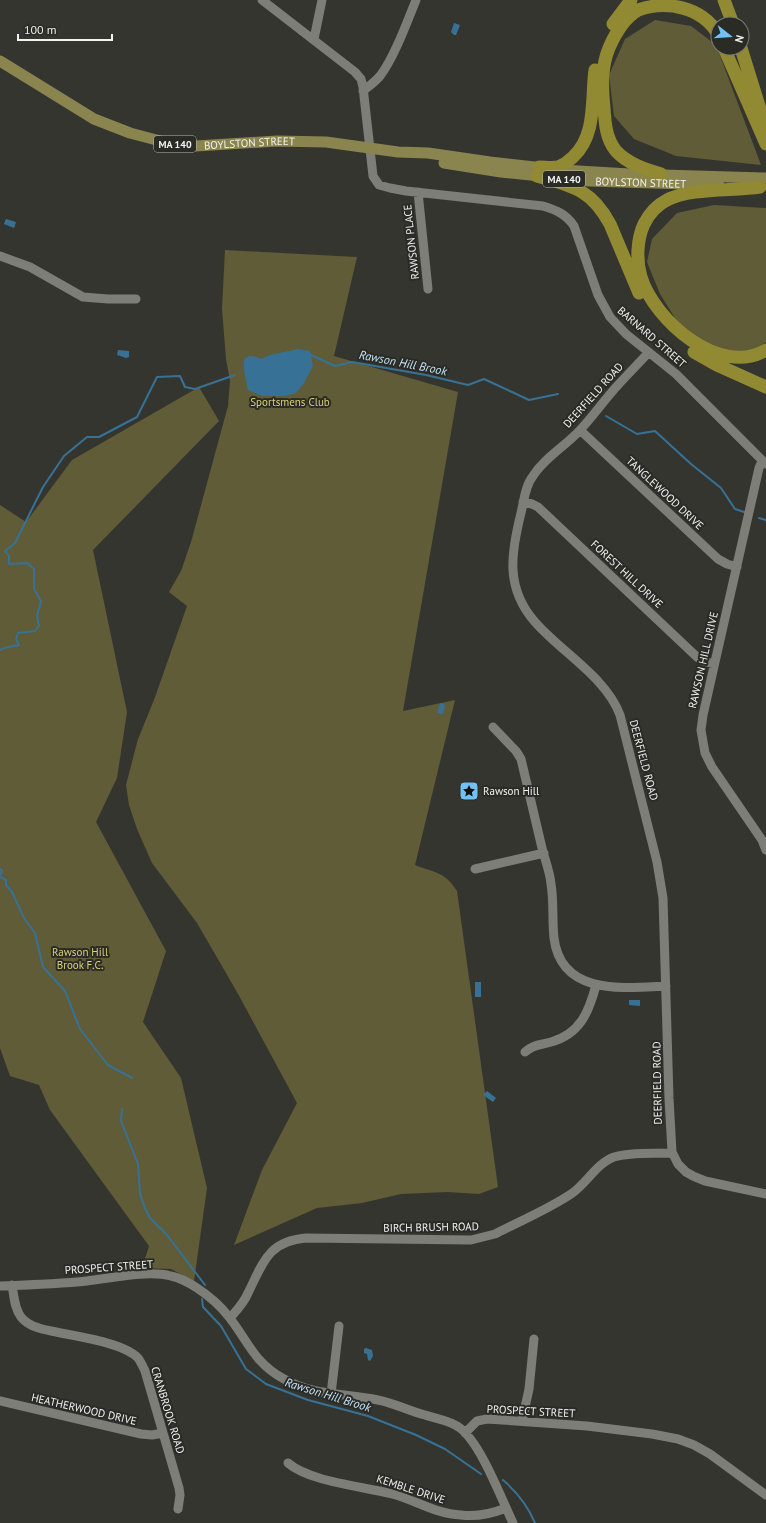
<svg xmlns="http://www.w3.org/2000/svg" width="766" height="1523" font-family="'PT Sans',sans-serif">
	<style>
		.green { fill: #5f5c37 }
		.water { fill: #377296 }
		.lines { fill: none; stroke-linecap: round; stroke-linejoin: round }
		.stream { stroke: #377296; stroke-width: 2 }
		.minor { stroke: #7e7e78; stroke-width: 9 }
		.major { stroke: #8a854f; stroke-width: 11 }
		.highway { stroke: #928933; stroke-width: 13 }
		.labels { text-anchor: middle; stroke-width: 4; stroke-linejoin: round; paint-order: stroke }
		.shield { fill: #2b2b26; stroke: #b6b6b2; stroke-width: 1 }
		.shield-label { font-size: 10px; font-weight: bold; fill: #f2f2ee }
		.street-label { font-size: 11px; fill: #f2f2ee; stroke: #2b2b26 }
		.park-label { font-size: 11px; fill: #dad176; stroke: #2b2b26 }
		.poi-label { font-size: 11px; fill: #f2f2ee; stroke: #2b2b26; text-anchor: start }
		.water-label { font-size: 12px; font-style: italic; fill: #c3e4fa; stroke: #2b2b26 }
	</style>
	<rect width="100%" height="100%" fill="#353530"/>
	<path class="green" d="M655 20 691 26 716 45 761 165 676 156 634 139 614 116 609 75 625 39Z
		M714 205 766 208V342L753 351H725L699 339 678 323 660 294 647 262 652 239 677 213Z
		M225 250 357 257 334 356 458 392 403 711 455 700 415 865C436 873 445 872 457 891L498 1187 479 1194 447 1192 401 1194 362 1203 317 1208 234 1245 262 1170 297 1103 237 992 197 923 152 863 137 829 129 805 126 785 138 739 154 700 187 606 169 592 181 571 191 542 228 406 230 381 226 359 222 309Z
		M199 387 219 421 93 550 127 712 117 778 96 822 166 951 143 1022 181 1078 207 1188 194 1281 171 1269 142 1268 149 1246 50 1110 39 1085 10 1076 0 1048V505L26 522 72 460Z"/>
	<path class="water" d="M454 23 460 25 456 35H454L451 32Z
		M6 219 16 222 14 228 4 224Z
		M298 349 310 351 313 366 304 383 296 393 284 396H262L248 390C246 377 234 346 261 359L270 355Z
		M118 350 129 351V357L126 358 117 355Z
		M441 703 445 705 443 714 437 713 440 704Z
		M475 982H481V997H475Z
		M629 1000H640V1006L629 1005Z
		M487 1091 496 1098 493 1102 483 1095Z
		M366 1348 372 1350 373 1356 370 1361 368 1360 367 1354 364 1353V1349Z"/>
	<g class="lines">
		<path class="stream" d="M309 354 335 366 352 362 426 375 468 385 484 379 529 400 558 394
			M606 416 637 434 655 431 691 464 721 488 735 509 744 512
			M759 518 766 520
			M0 650 4 648 19 645 16 639 18 633 35 631 39 626 37 616 41 601 34 589V569L27 563 9 564V556L5 551 15 543 43 487 64 456 87 437H99L137 417 157 377 180 376 185 387 195 389 235 375
			M0 869 2 871 0 876
			M0 877 6 880V885L12 892 24 918 35 933 43 967 65 991 80 1029 108 1065 132 1078
			M122 1109 121 1121 138 1164 140 1194 145 1208 150 1218 167 1235 205 1285
			M202 1299 203 1307 221 1326 246 1369 266 1384 308 1400 368 1416 416 1435 445 1449 481 1474
			M503 1480C517 1492 528 1506 535 1523"/>
		<path class="minor" d="M262 0 355 72 361 79 363 87 373 176 379 185 390 188 406 191 543 206C556 210 566 214 574 226L598 295 610 317 626 334 676 374 766 464
			M314 39 322 0
			M363 91C369 86 375 82 380 76 394 58 407 22 416 0
			M418 192 428 289
			M0 256 30 267 83 297 108 299H136
			M649 352C639 363 628 374 618 385 605 399 594 415 581 429 566 446 545 457 533 476 525 486 524 501 521 513 511 553 505 588 535 622 561 652 606 677 620 715L657 862 663 898 669 1098 672 1152 678 1164 686 1172 693 1176 705 1181 766 1194
			M580 430 718 559 727 564 737 567
			M762 461 759 468 703 715 701 730 705 753 712 767 762 840 766 850
			M523 502 532 504 538 507 697 657 703 661 714 664
			M493 727 516 751 521 759C528 789 535 819 542 848 545 860 550 872 551 884 554 902 552 920 554 938 561 996 624 988 666 986
			M475 869 544 853
			M525 1052C533 1044 542 1045 551 1042 580 1034 589 1012 596 985
			M12 1285C14 1295 14 1308 21 1317 28 1326 40 1329 51 1331 73 1336 123 1342 138 1358 141 1362 143 1367 145 1371L179 1488 180 1495 178 1509
			M0 1286C29 1285 59 1284 87 1281 112 1278 148 1270 171 1276 181 1278 188 1282 197 1288 209 1296 220 1305 229 1317 248 1341 254 1363 284 1379 313 1396 345 1393 378 1400 394 1403 409 1411 425 1415 437 1419 450 1420 460 1428 481 1444 501 1498 513 1523
			M230 1318C237 1310 244 1303 248 1293 263 1263 268 1241 306 1238L471 1240 495 1234C520 1221 547 1210 571 1194 586 1184 597 1163 614 1157 632 1152 654 1154 672 1153
			M331 1394 339 1326
			M0 1401 141 1434 152 1435 163 1433
			M522 1421 529 1389 534 1339
			M465 1433 477 1421 487 1419 587 1426 652 1434 678 1439 694 1445 710 1454 766 1495
			M288 1463C310 1482 362 1486 392 1494 415 1500 436 1514 461 1515 477 1517 491 1514 506 1508"/>
		<g class="major">
			<path id="s1" d="M0 61 94 119 130 133 164 142 196 146 277 141 326 142 398 152 428 153 490 162 562 170 629 174 766 178"/>
			<path id="s2" d="M444 163 501 172 590 181 719 185"/>
		</g>
		<path class="highway" d="M724 0 733 24
			M613 24 631 0
			M724 48 766 144
			M741 48 765 125
			M539 167C545 167 552 168 558 167 563 165 569 161 573 157 597 135 591 99 595 70
			M661 174C645 169 628 164 616 151 606 139 605 123 604 108 602 88 601 67 609 48 615 34 624 18 638 10 667 0 702 7 718 34
			M537 176C572 186 591 189 610 224L639 293
			M760 187C733 191 689 188 667 200 657 205 649 214 644 224 637 239 636 261 641 277 654 320 720 378 766 350
			M694 352 717 365 766 387"/>
	</g>
	<defs>
		<g id="sight-square" transform="scale(1)"><rect x="-9" y="-9" width="18" height="18" rx="4" fill="#71c1f4" stroke="#2b2b26"/><path d="M0-6L1.8-2.2L6-1.7L2.9 1.2L3.7 5.4L0 3.3L-3.7 5.4L-2.9 1.2L-6-1.7L-1.8-2.2Z" fill="#111"/></g>
	</defs>
	<g fill-rule="evenodd">
		<use href="#sight-square" x="469" y="791"/>
	</g>
	<g class="labels">
		<g class="shield">
			<rect x="154" y="136" width="42" height="16" rx="3"/>
			<rect x="543" y="171" width="42" height="16" rx="3"/>
		</g>
		<g class="shield-label">
			<text x="175" y="148">MA 140</text>
			<text x="564" y="183">MA 140</text>
		</g>
		<g class="street-label">
			<text dy="4" stroke="none"><textPath href="#s1" startOffset="270">BOYLSTON STREET</textPath></text>
			<text dy="4" stroke="none"><textPath href="#s2" startOffset="198">BOYLSTON STREET</textPath></text>
			<text transform="translate(411 242) rotate(-96)" y="4">RAWSON PLACE</text>
			<text transform="translate(652 337) rotate(41)" y="4">BARNARD STREET</text>
			<text transform="translate(593 395) rotate(-48)" y="4">DEERFIELD ROAD</text>
			<text transform="translate(665 493) rotate(43)" y="4">TANGLEWOOD DRIVE</text>
			<text transform="translate(627 574) rotate(43)" y="4">FOREST HILL DRIVE</text>
			<text transform="translate(703 660) rotate(-77)" y="4">RAWSON HILL DRIVE</text>
			<text transform="translate(644 760) rotate(75)" y="4">DEERFIELD ROAD</text>
			<text transform="translate(657 1083) rotate(-91)" y="4">DEERFIELD ROAD</text>
			<text transform="translate(431 1227) rotate(-1)" y="4">BIRCH BRUSH ROAD</text>
			<text transform="translate(109 1267) rotate(-4)" y="4">PROSPECT STREET</text>
			<text transform="translate(84 1409) rotate(13)" y="4">HEATHERWOOD DRIVE</text>
			<text transform="translate(168 1410) rotate(73)" y="4">CRANBROOK ROAD</text>
			<text transform="translate(531 1411) rotate(3)" y="4">PROSPECT STREET</text>
			<text transform="translate(411 1489) rotate(18)" y="4">KEMBLE DRIVE</text>
		</g>
		<g class="park-label">
			<text x="290" y="406">Sportsmens Club</text>
			<text x="80" y="956">Rawson Hill<tspan x="80" dy="13">Brook F.C.</tspan></text>
		</g>
		<g class="poi-label">
			<text x="483" y="795">Rawson Hill</text>
		</g>
		<g class="water-label">
			<text transform="translate(403 363) rotate(11)" y="4">Rawson Hill Brook</text>
			<text transform="translate(328 1395) rotate(17)" y="4">Rawson Hill Brook</text>
		</g>
	</g>
	<g transform="translate(730 36) rotate(107)"><circle r="19" fill="#2b2b26" stroke="#7b7b76"/>
	<path d="M0-3L7 15L0 10L-7 15Z" fill="#71c1f4"/>
	<text y="-6" font-size="11" font-weight="bold" text-anchor="middle" fill="#f2f2ee">N</text>
	</g>
	<path d="M18 34v6h94v-6" fill="none" stroke="#f2f2ee" stroke-width="2"/>
	<text x="24" y="34" font-size="12" fill="#f2f2ee" stroke="#2b2b26" stroke-width="3" paint-order="stroke">100 m</text>
</svg>
